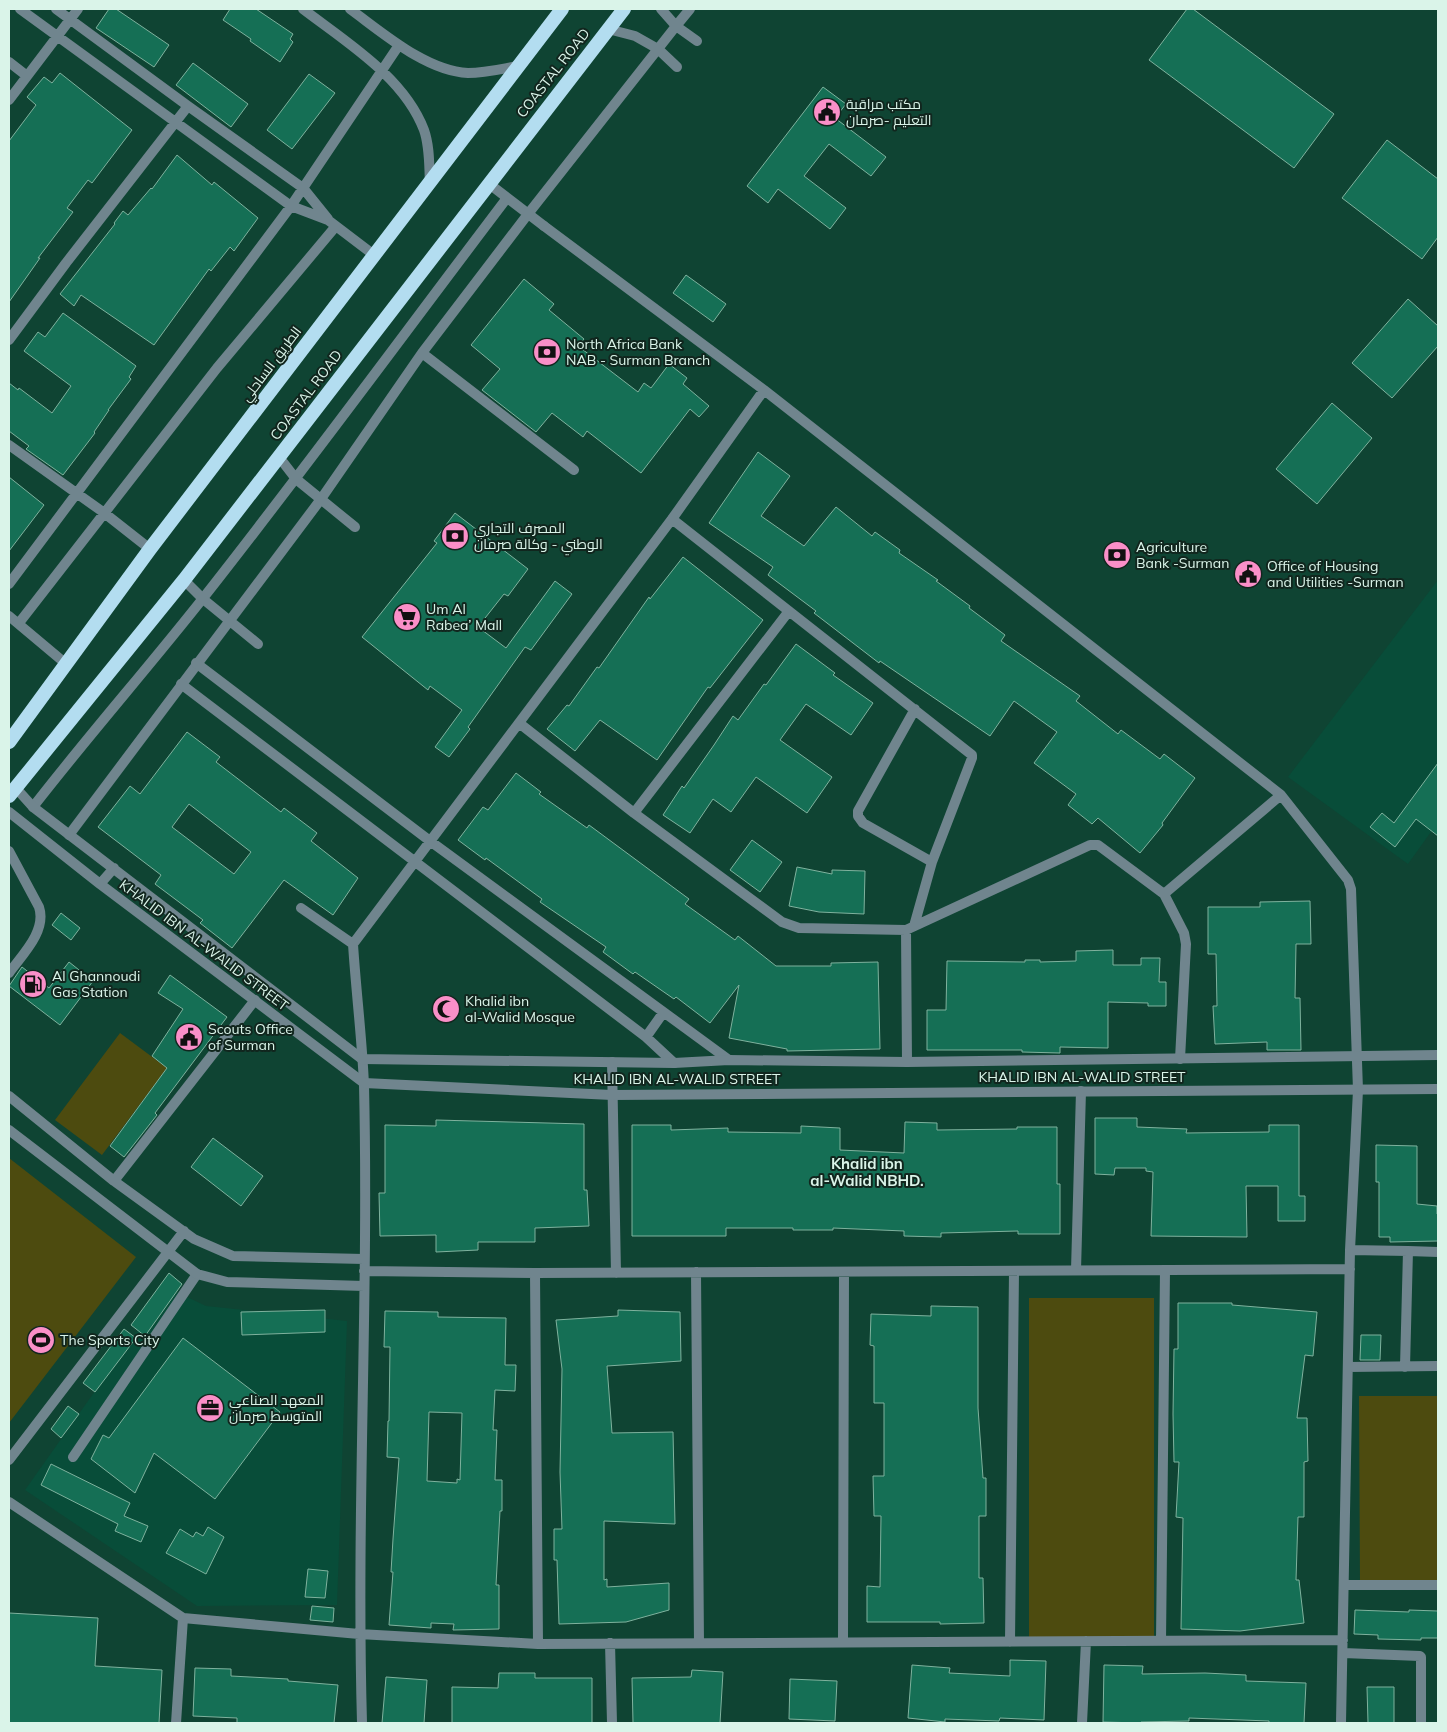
<svg xmlns="http://www.w3.org/2000/svg" width="1447" height="1732" font-family="Mulish,Cairo,sans-serif">
	<style>
		.built { fill: #084d39 }
		.green { fill: #4d4b0f }
		.building { fill: #156f55; stroke: #7fb29e; fill-rule: evenodd }
		.lines { fill: none; stroke-linecap: round; stroke-linejoin: round }
		.service { stroke: #70858e; stroke-width: 10 }
		.minor { stroke: #70858e; stroke-width: 10 }
		.tertiary { stroke: #70858e; stroke-width: 10 }
		.trunk { stroke: #b3ddf0; stroke-width: 14 }
		.labels { text-anchor: middle; stroke-width: 4; stroke-linejoin: round; paint-order: stroke }
		.street-label { font-size: 14px; fill: #daf4e9; stroke: #11261e }
		.poi-label { font-size: 14px; fill: #daf4e9; stroke: #11261e; text-anchor: start }
		.neighbourhood-label { font-size: 15px; font-weight: bold; fill: #daf4e9; stroke: #11261e }
	</style>
	<rect width="100%" height="100%" fill="#0f4433"/>
	<path class="built" d="M1438 580V822L1408 864 1288 777Z
		M168 1288 206 1306 347 1321 337 1605 197 1606 25 1490Z"/>
	<path class="green" d="M120 1033 167 1068 102 1155 55 1120Z
		M9 1158 136 1257 9 1423Z
		M1029 1298H1154V1642H1029Z
		M1359 1396H1438V1585H1360Z"/>
	<path class="building" d="M109 9H116L169 45 154 67 96 28Z
		M230 9H256L293 34 290 39 293 42 280 62 250 41 251 39 223 20Z
		M1187 9H1193L1334 114 1294 168 1149 60Z
		M193 63 248 104 231 127 176 85Z
		M60 73 132 130 92 183 88 180 67 208 73 212 38 258H40L9 302V141L36 105 27 97 44 77 52 83Z
		M309 74 335 93 292 149 267 130Z
		M823 87 846 104 835 118 886 157 871 176 829 144 804 176 846 208 830 229 778 189 768 203 747 186Z
		M1387 140 1438 179V237L1422 259 1342 198Z
		M177 155 212 185 214 182 258 218 234 251 230 247 211 271 209 269 154 345 81 295 74 306 60 294 115 224 114 223 123 211 128 215 151 188 152 189Z
		M686 275 726 304 713 322 673 293Z
		M524 279 554 304 549 310 584 339 578 346 638 392 644 383 651 388 669 364 687 378 683 384 709 406 699 417 690 409 641 473 587 431 583 437 552 413 536 432 482 390 500 369 471 345Z
		M1408 299 1438 326V346L1392 398 1352 363Z
		M63 313 136 366 129 377 131 379 108 410H109L94 432 95 433 63 475 26 449 29 446 9 431V383L18 390 19 388 52 413 71 386 24 351 38 332 45 337Z
		M1332 403 1372 438 1317 504 1276 469Z
		M758 452 790 476 761 516 804 546 836 507 872 536 875 532 900 550 899 553 938 580 936 581 970 606 969 608 1005 635 1001 641 1080 696 1076 701 1118 734 1121 730 1160 759 1164 754 1195 778 1162 823 1163 825 1140 853 1098 818 1092 824 1068 805 1076 794 1034 763 1057 732 1014 701 990 736 880 661 879 663 814 613 816 611 768 575 773 567 709 523Z
		M9 477 44 505 9 551Z
		M455 513 528 569 508 596 504 594 478 627 506 648 555 581 572 594 531 650 525 647 468 727 470 729 449 757 435 747 462 710 430 686 428 690 362 637 437 543 434 541Z
		M683 557 763 620 710 688 708 687 657 760 600 720 575 751 547 729 567 705 569 706 597 667 599 668 649 597 650 599Z
		M796 644 835 673 833 675 873 703 851 735 806 704 780 740 832 777 807 813 756 777 731 812 713 799 690 833 663 815 682 786 684 788 714 745 733 716 738 720 764 684 766 685Z
		M187 732 220 757 216 762 281 812 284 808 317 833 311 841 358 878 333 915 284 880 232 948 200 923 203 920 155 884 161 875 98 827 130 786 140 794ZM189 804 251 852 234 874 172 827Z
		M1438 763V836L1416 819 1395 847 1370 827 1382 813 1394 823Z
		M516 773 541 792 539 794 587 828 589 825 689 899 685 904 735 940 738 936 776 966H831V963L878 962 880 1049 787 1051V1049L729 1038 739 985 710 1023 676 997 674 999 635 972 633 974 603 952 606 947 540 902 542 899 486 858 485 860 458 840 483 807 488 810Z
		M752 840 782 862 760 892 730 870Z
		M797 867 832 874V870L865 871 864 914 819 912 789 906Z
		M1310 901 1311 944H1296L1295 998H1300L1301 1050H1267V1042L1215 1044 1213 1006H1217L1216 954H1208V907H1260V902Z
		M61 913 80 928 71 940 52 925Z
		M1113 950V965H1141V958H1160L1159 982H1166V1006H1148V1003L1108 1002V1048L1060 1047V1053L1022 1052V1050H927V1010H946L947 961 1025 962V960H1040V962L1076 961V951Z
		M69 962 93 981 60 1025 9 986 22 967 49 988Z
		M170 975 227 1017 155 1113 157 1115 124 1157 110 1146 167 1068 152 1056 183 1009 158 993Z
		M1095 1118H1137V1127L1187 1129 1186 1133 1269 1132V1125H1299V1196H1305V1221H1278V1186H1246L1247 1237 1151 1236 1153 1172 1146 1171V1168H1115L1114 1175 1095 1174Z
		M436 1120 584 1124V1190H587L589 1226 535 1228V1242H478V1250L436 1252V1235L380 1236 379 1193H385V1125L436 1126Z
		M905 1122 937 1123V1130L1017 1129V1127H1057V1184H1060V1234H1018V1231L941 1233V1237L904 1236V1231L833 1228V1230H793V1228H726V1236H632V1125H671V1130L728 1128V1132L801 1133V1126L840 1128V1150L904 1153Z
		M213 1138 263 1176 241 1206 191 1167Z
		M1376 1145 1417 1146V1204L1437 1206V1214H1438V1241L1390 1242V1237H1379V1182H1376Z
		M169 1273 182 1284 145 1336 131 1325Z
		M1178 1303H1232V1305L1317 1312 1313 1356 1305 1355 1297 1418H1307L1308 1461 1304 1462V1517H1298L1296 1580H1299L1304 1623 1240 1631 1181 1629 1183 1518 1176 1517 1179 1462H1174L1173 1414 1174 1349H1178Z
		M931 1306 978 1307V1408L983 1478H986V1516H979V1578H983L984 1623 940 1624V1622H867V1586L880 1587 881 1516H874L873 1476H884V1403H874V1346L870 1345 871 1314 931 1316Z
		M325 1310V1332L242 1335 241 1312Z
		M618 1310 680 1312 681 1361 607 1366 612 1433 673 1432 675 1524 604 1521V1580L607 1579V1587L669 1583V1610L626 1622 559 1624 557 1560H554V1529H562L560 1472 562 1369 556 1320 618 1316Z
		M385 1311 438 1312V1317L506 1318 505 1365H516L515 1391 495 1390 493 1430H497L495 1480H502V1511H500L496 1585H499V1629L453 1630 454 1624 431 1623V1628L389 1625 393 1572H391L393 1539 399 1458 387 1457 388 1421H389L390 1347H384ZM429 1412 462 1413 460 1480 457 1479V1483L427 1481Z
		M124 1329 136 1338 95 1392 83 1383Z
		M1361 1335H1381L1380 1360H1360Z
		M183 1338 280 1412 215 1499 154 1453 135 1493 91 1459 103 1435 109 1438Z
		M68 1406 79 1414 61 1438 51 1429Z
		M51 1464 130 1503 124 1516 148 1526 141 1542 115 1531 118 1524 41 1485Z
		M208 1527 224 1537 206 1574 166 1553 180 1529 193 1537 196 1532 203 1536Z
		M308 1569 328 1571 325 1598 305 1597Z
		M312 1606 334 1608 333 1622 310 1620Z
		M1355 1610 1409 1612V1610L1438 1611V1638H1421V1640L1378 1639V1635L1354 1634Z
		M9 1613 98 1618 95 1666 162 1670 159 1723H9Z
		M1010 1660 1046 1661 1044 1720 1000 1718 999 1721 945 1719V1722L908 1718 912 1665 950 1668 949 1673 1010 1676Z
		M1104 1665 1143 1666 1142 1674 1205 1673 1246 1675V1681L1306 1683 1304 1723H1269V1721L1189 1718V1721L1141 1722V1723L1103 1722Z
		M195 1668 231 1669V1676L288 1679V1681L338 1685 334 1723H237V1718L193 1716Z
		M692 1670 723 1672 720 1723H633L632 1678 691 1677Z
		M499 1673H535V1678H592V1723H452V1687L498 1688Z
		M386 1677 427 1680 424 1723H382Z
		M790 1679 837 1681 835 1721 789 1719Z
		M1367 1687H1394V1723H1368Z"/>
	<g class="lines">
		<path class="service" d="M661 9 676 26 690 9
			M608 29 635 36 658 49 677 67
			M488 183 544 226
			M422 353 574 470
			M279 457 296 479 355 527
			M184 580 203 599 258 644
			M33 807C88 736 148 668 204 597 308 465 406 331 507 198
			M69 835 321 499 422 353 528 214 676 26 697 41
			M9 851 39 907C47 931 22 955 9 973
			M73 1457 197 1274"/>
		<path class="minor" d="M20 9 291 206 328 220 374 255
			M56 9 188 106 303 188 328 219
			M303 9C346 42 404 77 424 130 430 147 429 166 430 184
			M350 9C383 33 426 71 468 73 485 73 501 69 518 66
			M9 62 27 76
			M9 100 78 9
			M544 226 764 390 1281 795 1348 880 1351 889 1358 1090 1350 1250 1341 1723
			M9 340 66 263 188 106
			M9 445 103 512 150 549
			M672 519 972 755V758L932 862 914 926
			M9 584 291 206 399 45
			M9 616 65 663
			M19 623 217 368 336 226
			M196 663 430 841 729 1060
			M181 684 646 1037 674 1063
			M915 709 858 811V816L863 823 932 862
			M519 723 634 813 782 922 799 928 906 930 1090 845H1098L1164 894 1184 933 1186 944 1180 1059
			M634 813 789 611
			M1164 894 1281 795
			M301 908 353 944
			M906 930 907 1062
			M646 1037 663 1013
			M612 1062 616 1273
			M9 1096 114 1181 194 1239 233 1256 364 1259
			M9 1130 197 1274 227 1282 364 1286
			M114 1181 255 1000
			M1350 1250 1408 1251
			M1076 1270 1081 1091
			M364 1271 535 1273 1350 1269
			M696 1272 699 1643
			M535 1273 538 1644
			M1348 1367 1438 1366
			M1405 1367 1408 1251 1438 1252
			M9 1460 184 1231
			M9 1502 183 1618 359 1634 538 1644 1343 1640
			M1344 1585H1438
			M1161 1641 1165 1270
			M843 1642 844 1272
			M1010 1642 1014 1271
			M610 1643 612 1723
			M1343 1653 1420 1656 1421 1657V1723
			M176 1723 183 1618
			M362 1723C356 1511 369 1298 364 1085 362 1038 356 991 353 944L672 519 764 390
			M1082 1723 1086 1641"/>
		<path class="tertiary" d="M15 787 33 807 362 1059 674 1063 729 1060 907 1062 1438 1055
			M9 812 100 884 364 1083 612 1095 1438 1089
			M100 884 114 868"/>
		<path class="trunk" d="M9 742 150 549 562 9
			M9 796 184 580 624 9"/>
	</g>
	<defs>
		<g id="civic-disc" transform="scale(1.4375)"><circle r="9.5" fill="#fa8fc8" stroke="#11261e"/><path d="M-.6-6.5H3V-4.5H.6V-3L4-1V1h2V6H-6V1h2V-1L-.6-3ZM-1.2 2.5V6h2.4V2.5Z" fill="#111"/></g>
		<g id="bank-disc" transform="scale(1.4375)"><circle r="9.5" fill="#fa8fc8" stroke="#11261e"/><path d="M-6-4H6V4H-6ZM0-2.3a2.3 2.3 0 1 0 0 4.6a2.3 2.3 0 1 0 0-4.6Z" fill="#111"/></g>
		<g id="supermarket-disc" transform="scale(1.4375)"><circle r="9.5" fill="#fa8fc8" stroke="#11261e"/><path d="M-6-5.5h2.5l.6 2H6L4.5 2H-2.5L-4.4-4H-6ZM-1.5 3.2a1.3 1.3 0 1 0 .1 0ZM3 3.2a1.3 1.3 0 1 0 .1 0Z" fill="#111"/></g>
		<g id="fuel-disc" transform="scale(1.4375)"><circle r="9.5" fill="#fa8fc8" stroke="#11261e"/><path d="M-5.5-6h7V0h2V4h1.3V-2.5L3-4.5l.8-.8L6-3V5H2.5V1h-1V6h-7ZM-4.2-4.7v3.2H.2V-4.7Z" fill="#111"/></g>
		<g id="mosque-disc" transform="scale(1.4375)"><circle r="9.5" fill="#fa8fc8" stroke="#11261e"/><path d="M3.5-4.9A6 6 0 1 0 3.5 4.9A5 5 0 1 1 3.5-4.9Z" fill="#111"/></g>
		<g id="stadium-disc" transform="scale(1.4375)"><circle r="9.5" fill="#fa8fc8" stroke="#11261e"/><path d="M0-5a6.5 5 0 1 0 0 10a6.5 5 0 1 0 0-10ZM-3.5-1.8h7v3.6h-7Z" fill="#111"/></g>
		<g id="office-disc" transform="scale(1.4375)"><circle r="9.5" fill="#fa8fc8" stroke="#11261e"/><path d="M-6-3h4V-5.5h4V-3h4V5H-6ZM-1-4.5V-3h2v-1.5ZM-6 0V1H6V0Z" fill="#111"/></g>
	</defs>
	<g fill-rule="evenodd">
		<use href="#civic-disc" x="827" y="112"/>
		<use href="#bank-disc" x="547" y="352"/>
		<use href="#bank-disc" x="455" y="536"/>
		<use href="#bank-disc" x="1117" y="555"/>
		<use href="#civic-disc" x="1248" y="574"/>
		<use href="#supermarket-disc" x="407" y="617"/>
		<use href="#fuel-disc" x="33" y="984"/>
		<use href="#mosque-disc" x="446" y="1009"/>
		<use href="#civic-disc" x="189" y="1037"/>
		<use href="#stadium-disc" x="41" y="1340"/>
		<use href="#office-disc" x="210" y="1408"/>
	</g>
	<g class="labels">
		<g class="street-label">
			<text transform="translate(553 73) rotate(-52)" y="5">COASTAL ROAD</text>
			<text transform="translate(271 364) rotate(-53)" y="5">الطريق الساحلي</text>
			<text transform="translate(306 395) rotate(-53)" y="5">COASTAL ROAD</text>
			<text transform="translate(204 945) rotate(37)" y="5">KHALID IBN AL-WALID STREET</text>
			<text x="1082" y="1082">KHALID IBN AL-WALID STREET</text>
			<text x="677" y="1084">KHALID IBN AL-WALID STREET</text>
		</g>
		<g class="poi-label">
			<text x="846" y="109">مكتب مراقبة<tspan x="846" dy="16">التعليم -صرمان</tspan></text>
			<text x="566" y="349">North Africa Bank<tspan x="566" dy="16">NAB - Surman Branch</tspan></text>
			<text x="474" y="533">المصرف التجاري<tspan x="474" dy="16">الوطني - وكالة صرمان</tspan></text>
			<text x="1136" y="552">Agriculture<tspan x="1136" dy="16">Bank -Surman</tspan></text>
			<text x="1267" y="571">Office of Housing<tspan x="1267" dy="16">and Utilities -Surman</tspan></text>
			<text x="426" y="614">Um Al<tspan x="426" dy="16">Rabea’ Mall</tspan></text>
			<text x="52" y="981">Al Ghannoudi<tspan x="52" dy="16">Gas Station</tspan></text>
			<text x="465" y="1006">Khalid ibn<tspan x="465" dy="16">al-Walid Mosque</tspan></text>
			<text x="208" y="1034">Scouts Office<tspan x="208" dy="16">of Surman</tspan></text>
			<text x="60" y="1345">The Sports City</text>
			<text x="229" y="1405">المعهد الصناعي<tspan x="229" dy="16">المتوسط صرمان</tspan></text>
		</g>
		<g class="neighbourhood-label">
			<text x="867" y="1169">Khalid ibn<tspan x="867" dy="17">al-Walid NBHD.</tspan></text>
		</g>
	</g>
	<rect width="1447" height="1732" fill="none" stroke="#daf4e9" stroke-width="20"/>
</svg>
